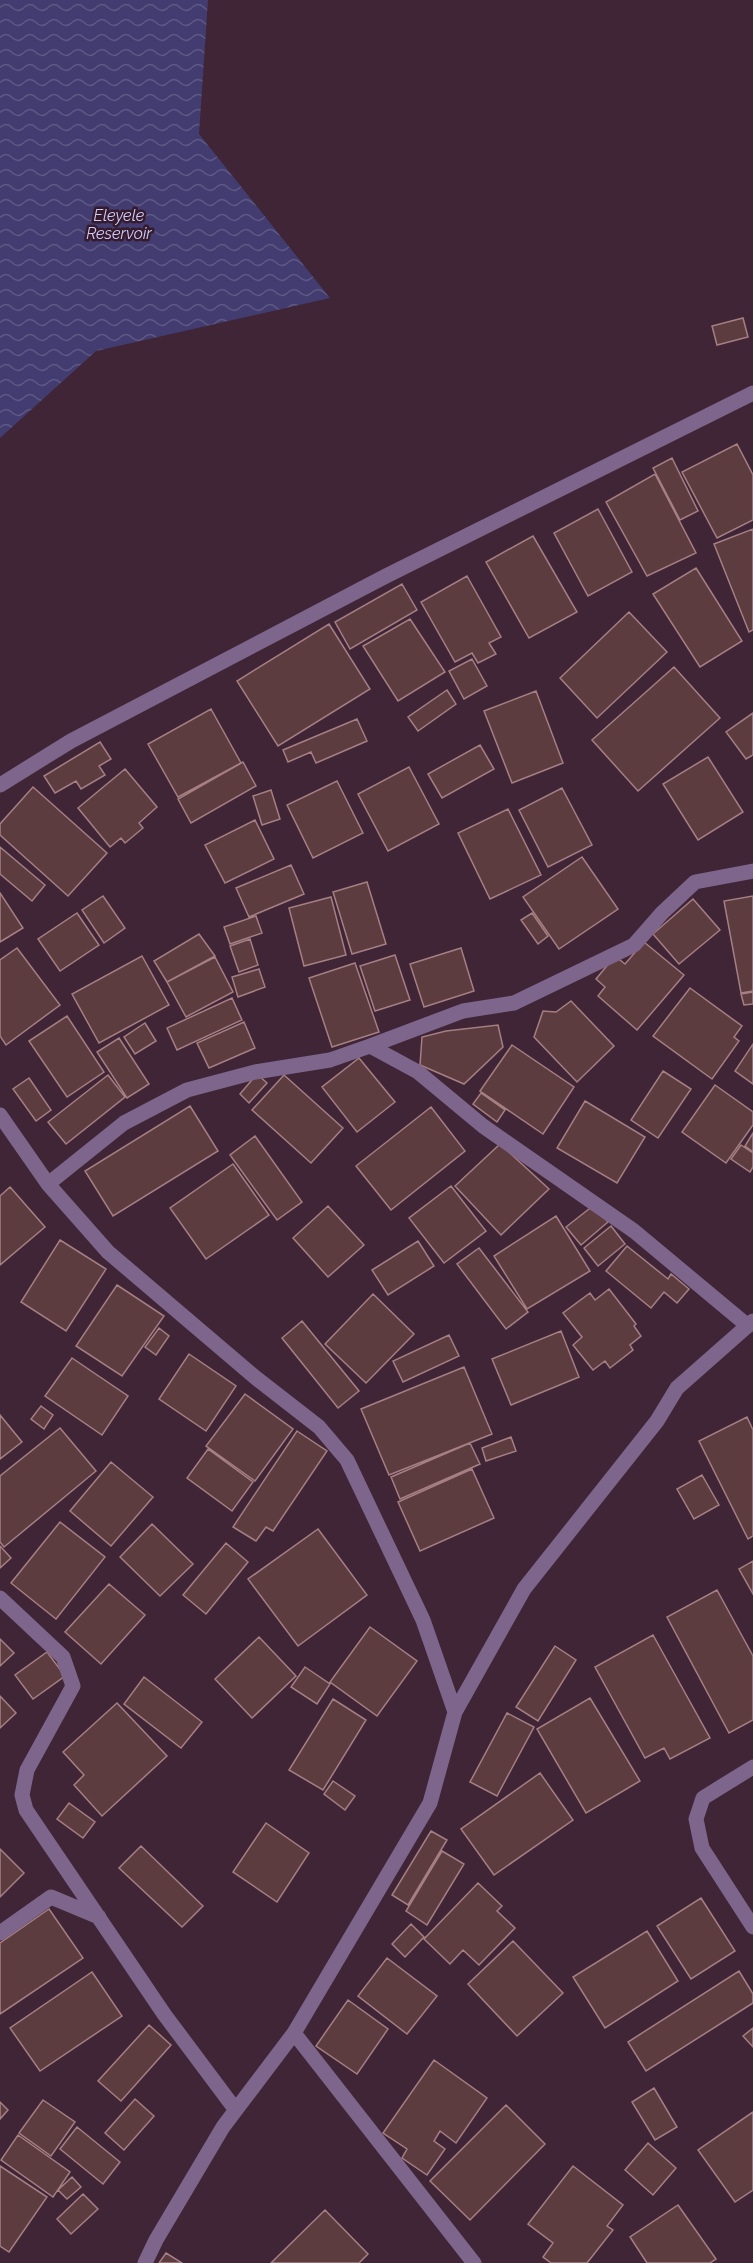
<svg xmlns="http://www.w3.org/2000/svg" width="753" height="2263" font-family="Raleway,sans-serif">
	<style>
		.water { fill: url(#water-waves) }
		.building { fill: #5d3c40; stroke: #a57f83; stroke-width: 1.5 }
		.lines { fill: none; stroke-linecap: round; stroke-linejoin: round }
		.street { stroke: #7e658b; stroke-width: 15 }
		.labels { text-anchor: middle; stroke-width: 5; stroke-linejoin: round; paint-order: stroke }
		.water-label { font-size: 16px; font-style: italic; fill: #ceccff; stroke: #351b2b }
	</style>
	<defs>
		<pattern id="water-waves" width="16" height="10" patternUnits="userSpaceOnUse" patternTransform="scale(1.5)"><rect width="16" height="10" fill="#423c70"/><path d="M0 5q4-4 8 0t8 0" fill="none" stroke="#5e5885"/></pattern>
	</defs>
	<rect width="100%" height="100%" fill="#3f2535"/>
	<path class="water" d="M0 0H208L199 134 330 298 96 351 0 438Z"/>
	<path class="building" d="M743 318 748 337 717 345 712 326Z
		M737 444 753 475V520L717 538 682 472Z
		M672 458 698 511 680 520 653 468Z
		M655 474 696 553 647 576 606 502Z
		M598 509 632 572 588 596 554 533Z
		M753 529V630L749 632 714 544Z
		M533 536 577 612 529 638 486 562Z
		M696 568 742 641 700 667 653 594Z
		M467 576 501 637 489 643 496 654 478 663 472 653 455 662 421 602Z
		M402 584 417 610 350 649 335 622Z
		M629 612 667 652 597 718 560 678Z
		M410 619 445 672 398 701 363 646Z
		M329 624 370 689 278 746 237 681Z
		M472 659 487 686 464 699 449 671Z
		M674 667 720 718 638 791 592 740Z
		M447 690 456 704 418 731 408 717Z
		M536 691 563 763 512 783 484 711Z
		M211 709 241 763 178 797 148 744Z
		M753 713V755L746 759 726 732Z
		M357 719 367 741 316 763 311 752 288 762 283 750Z
		M100 742 111 759 99 766 105 775 81 789 76 781 55 793 44 776Z
		M480 745 494 769 442 798 428 774Z
		M708 757 743 812 698 840 663 784Z
		M243 762 256 786 191 823 178 799Z
		M409 767 439 824 388 851 358 794Z
		M125 769 157 807 139 823 143 828 125 843 121 838 110 847 78 808Z
		M337 781 363 833 313 858 287 805Z
		M33 787 107 853 68 896 0 835V824Z
		M562 788 592 845 548 867 519 810Z
		M271 790 280 819 262 825 253 796Z
		M508 809 541 875 490 899 458 833Z
		M255 820 274 859 225 883 205 845Z
		M0 847 45 885 32 901 0 874Z
		M582 857 618 909 559 949 523 897Z
		M291 865 304 894 249 917 236 888Z
		M367 882 386 944 352 954 333 892Z
		M0 893 23 928 0 942Z
		M103 896 125 928 104 943 82 910Z
		M753 896V991L741 993 724 901Z
		M331 897 346 955 304 966 289 908Z
		M693 899 720 930 679 964 653 934Z
		M77 913 99 945 60 971 38 939Z
		M532 913 548 936 538 944 521 920Z
		M256 916 262 933 230 944 224 927Z
		M199 934 215 956 167 982 154 961Z
		M250 939 258 965 239 972 230 946Z
		M644 942 684 975 637 1030 598 996 605 987 596 979 615 956 625 964Z
		M17 948 60 1005 6 1045 0 1036V960Z
		M461 948 474 991 424 1007 410 964Z
		M395 955 410 1000 375 1011 360 966Z
		M142 956 169 1005 99 1043 72 994Z
		M215 957 233 992 186 1017 167 982Z
		M355 963 379 1032 332 1047 309 978Z
		M259 969 265 987 238 997 232 977Z
		M690 988 742 1026 734 1037 739 1041 712 1079 653 1036Z
		M753 992V1004L744 1005 741 994Z
		M232 998 242 1020 177 1050 167 1028Z
		M571 1001 614 1046 577 1082 534 1037 543 1011 556 1012Z
		M67 1016 104 1072 67 1097 29 1041Z
		M244 1022 255 1048 209 1068 197 1043Z
		M145 1023 156 1041 135 1054 124 1037Z
		M498 1025 503 1047 464 1084 420 1065 422 1037 446 1031Z
		M119 1038 149 1084 127 1098 97 1052Z
		M753 1044V1084L735 1071Z
		M512 1045 574 1087 543 1134 480 1091Z
		M359 1058 395 1102 357 1132 322 1087Z
		M663 1071 691 1089 658 1138 631 1120Z
		M257 1074 267 1083 249 1103 240 1094Z
		M108 1075 125 1097 66 1144 48 1122Z
		M284 1075 343 1128 311 1163 252 1110Z
		M29 1078 51 1110 36 1121 13 1089Z
		M715 1085 753 1112V1125L726 1163 682 1132Z
		M481 1093 505 1110 497 1122 473 1104Z
		M585 1101 645 1137 617 1183 557 1148Z
		M190 1106 218 1151 113 1216 85 1171Z
		M431 1107 465 1151 391 1210 356 1166Z
		M753 1133V1152L745 1146Z
		M255 1136 302 1202 277 1220 230 1155Z
		M500 1144 549 1189 501 1235 455 1186Z
		M741 1145 753 1153V1167L750 1172 731 1159Z
		M233 1164 269 1215 206 1259 170 1208Z
		M451 1186 486 1231 444 1263 409 1218Z
		M10 1187 45 1227 0 1265V1196Z
		M594 1205 608 1222 581 1245 566 1227Z
		M328 1206 364 1245 328 1277 293 1238Z
		M556 1216 590 1271 527 1309 494 1256Z
		M611 1226 625 1244 598 1266 584 1248Z
		M60 1240 106 1269 66 1331 21 1302Z
		M418 1241 434 1266 388 1295 372 1270Z
		M627 1246 668 1279 671 1274 689 1289 677 1303 664 1292 651 1308 606 1271Z
		M479 1248 528 1312 506 1329 457 1264Z
		M117 1285 164 1316 122 1376 76 1346Z
		M609 1289 636 1324 634 1326 641 1336 630 1345 633 1350 610 1368 605 1361 593 1370 573 1345 582 1337 563 1313 590 1293 595 1300Z
		M373 1294 414 1334 366 1383 325 1344Z
		M302 1321 359 1391 338 1408 282 1338Z
		M159 1328 169 1336 156 1355 145 1347Z
		M561 1331 579 1377 511 1405 492 1359Z
		M449 1335 459 1356 403 1382 393 1361Z
		M189 1354 236 1386 206 1431 159 1399Z
		M72 1358 128 1396 102 1435 45 1396Z
		M464 1367 492 1434 389 1475 361 1409Z
		M245 1394 293 1429 255 1481 206 1446Z
		M41 1406 53 1415 44 1429 31 1419Z
		M0 1415 22 1442 0 1459Z
		M747 1417 753 1430V1536L748 1539 699 1441Z
		M60 1428 96 1471 4 1547 0 1542V1476Z
		M297 1431 327 1451 273 1531 266 1527 256 1541 233 1527Z
		M511 1437 516 1451 486 1461 482 1448Z
		M470 1443 480 1464 400 1499 391 1477Z
		M208 1449 253 1482 232 1511 187 1478Z
		M111 1462 153 1497 111 1546 70 1511Z
		M472 1469 494 1518 420 1551 398 1502Z
		M702 1475 719 1505 694 1519 677 1489Z
		M60 1522 105 1557 56 1619 11 1583Z
		M152 1524 193 1564 160 1596 120 1557Z
		M318 1529 367 1595 298 1646 248 1579Z
		M226 1543 248 1562 206 1614 183 1595Z
		M0 1546 11 1558 0 1568Z
		M753 1561V1594L739 1569Z
		M109 1584 145 1615 101 1664 65 1632Z
		M717 1590 753 1656V1720L729 1733 667 1617Z
		M370 1627 417 1661 377 1716 330 1682Z
		M653 1635 710 1738 670 1759 664 1748 645 1758 595 1667Z
		M259 1637 296 1676 252 1718 215 1679Z
		M0 1639 14 1653 0 1666Z
		M555 1646 576 1660 538 1721 516 1707Z
		M47 1652 65 1676 33 1699 15 1675Z
		M305 1667 330 1684 317 1704 291 1687Z
		M144 1677 202 1722 181 1748 124 1704Z
		M0 1696 16 1713 0 1728Z
		M590 1698 640 1781 586 1813 537 1729Z
		M333 1699 366 1720 323 1790 289 1770Z
		M117 1703 167 1756 102 1816 74 1785 84 1775 63 1752Z
		M507 1713 534 1727 497 1796 470 1782Z
		M540 1773 573 1820 494 1875 461 1829Z
		M333 1781 355 1796 345 1810 324 1794Z
		M69 1803 95 1822 83 1838 57 1819Z
		M266 1823 309 1853 277 1902 233 1872Z
		M431 1831 447 1840 408 1905 392 1895Z
		M141 1846 203 1906 182 1927 119 1868Z
		M0 1849 24 1873 0 1897Z
		M442 1851 464 1864 427 1925 406 1911Z
		M478 1883 502 1906 497 1911 515 1928 479 1965 463 1950 450 1964 424 1939Z
		M701 1898 735 1951 691 1979 657 1926Z
		M49 1909 83 1958 0 2014V1943Z
		M411 1924 424 1937 405 1957 392 1944Z
		M647 1931 678 1981 605 2028 573 1977Z
		M513 1941 563 1993 517 2036 468 1984Z
		M387 1958 437 1996 407 2034 358 1996Z
		M739 1971 753 1994V2003L646 2071 628 2042Z
		M92 1972 122 2016 40 2071 10 2028Z
		M348 2000 388 2029 357 2074 316 2046Z
		M149 2025 171 2045 121 2101 98 2081Z
		M753 2028V2047L743 2036Z
		M434 2060 487 2098 456 2143 440 2131 434 2141 445 2149 427 2175 402 2158 407 2149 383 2133Z
		M654 2088 677 2127 655 2140 632 2102Z
		M135 2099 154 2116 124 2150 105 2133Z
		M43 2100 75 2122 51 2156 19 2133Z
		M0 2102 8 2110 0 2119Z
		M506 2105 545 2144 470 2220 430 2181Z
		M753 2112V2190L735 2202 698 2150Z
		M77 2127 120 2162 103 2184 60 2149Z
		M18 2135 70 2172 53 2197 1 2160Z
		M648 2143 676 2168 653 2195 625 2170Z
		M0 2166 47 2197 9 2252 0 2246Z
		M573 2166 623 2205 607 2226 613 2230 587 2263H551L543 2257 553 2243 528 2224Z
		M72 2177 81 2187 67 2199 58 2190Z
		M83 2194 98 2209 71 2234 57 2219Z
		M678 2205 716 2259 710 2263H647L630 2237Z
		M325 2210 368 2254 359 2263H271Z
		M166 2253 182 2263H159Z"/>
	<g class="lines">
		<path class="street" d="M0 785 71 741 386 576 753 393
			M370 1046 463 1011 514 1003 634 945 662 913 695 882 753 871
			M0 1115 48 1184 108 1252 256 1378 319 1427 347 1460 423 1620 455 1712
			M48 1184 124 1123 187 1090 255 1072 330 1060 370 1046 418 1072 483 1126 634 1231 748 1326
			M0 1598 63 1657 73 1686 27 1770 22 1795 26 1810 164 2014 235 2109
			M753 1767 703 1798 696 1819 702 1848 753 1927
			M0 1933 51 1897 99 1917
			M294 2033 474 2263
			M145 2263 156 2240 223 2127 294 2033 430 1803 455 1712 524 1589 657 1421 677 1388 753 1321"/>
	</g>
	<g class="labels">
		<g class="water-label">
			<text x="119" y="221">Eleyele<tspan x="119" dy="18">Reservoir</tspan></text>
		</g>
	</g>
</svg>
